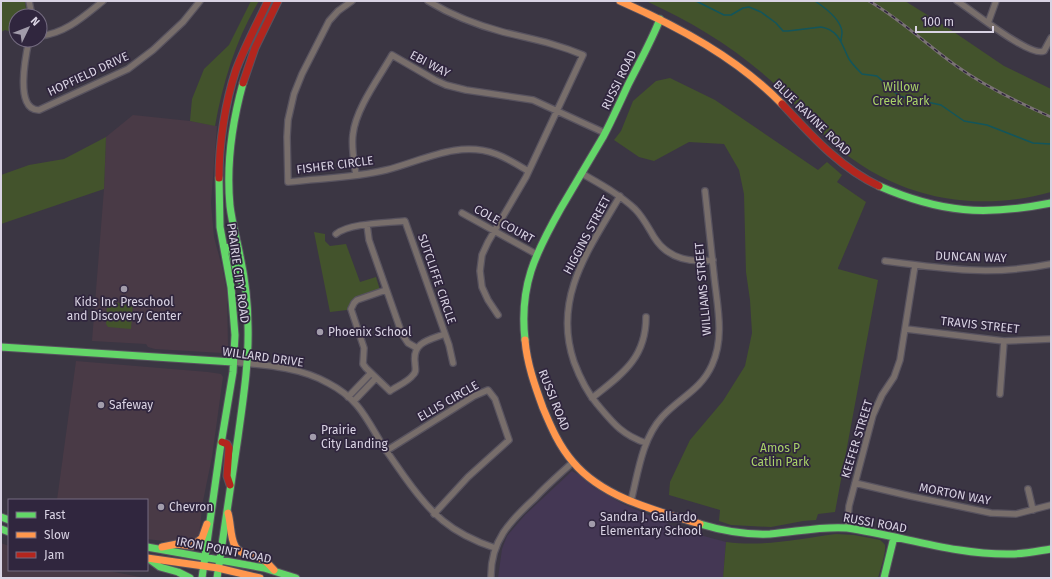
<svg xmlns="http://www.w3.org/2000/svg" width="1052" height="579" font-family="'Fira Sans',sans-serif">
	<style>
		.commercial { fill: #493a46 }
		.built { fill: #443754 }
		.green { fill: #43532c }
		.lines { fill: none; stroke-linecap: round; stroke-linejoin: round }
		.stream { stroke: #13555b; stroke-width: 1.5 }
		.street-casing { stroke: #58535f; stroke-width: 8 }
		.fast-casing { stroke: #58535f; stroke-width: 9 }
		.slow-casing { stroke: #58535f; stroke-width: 9 }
		.jam-casing { stroke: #58535f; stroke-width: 9 }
		.street { stroke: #786e6b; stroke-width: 5.5 }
		.fast { stroke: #63d668; stroke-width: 7 }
		.slow { stroke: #ff974d; stroke-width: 7 }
		.jam { stroke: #b3261e; stroke-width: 7 }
		.rail-casing { stroke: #7a7275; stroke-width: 3 }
		.rail { stroke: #30263e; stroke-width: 1.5; stroke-dasharray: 4.5; stroke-linecap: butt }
		.poi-dot { fill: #a29cab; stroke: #30263e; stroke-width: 1.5 }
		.labels { text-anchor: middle; stroke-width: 3.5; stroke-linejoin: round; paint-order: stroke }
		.street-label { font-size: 12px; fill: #d9d3e3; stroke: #30263e }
		.park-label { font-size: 12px; fill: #a9d268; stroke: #30263e }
		.poi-label { font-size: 12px; fill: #d9d3e3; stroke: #30263e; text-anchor: start }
	</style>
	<rect width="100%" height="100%" fill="#3b3643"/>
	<path class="commercial" d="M133 115 190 121 217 126 211 203 214 237 222 267 227 293 228 346 226 350 222 353 155 349 148 347 146 344 92 341 104 189 106 137Z
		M76 361 208 372 221 374 223 377 212 457 203 501 199 535 197 540 187 544 147 539V500H57Z
		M1 543 9 546V570H103L146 578H1Z"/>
	<path class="built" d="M572 471 579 475 593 487 621 503 685 531 726 542 723 578H498L502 549 507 536 525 515Z"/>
	<path class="green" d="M1 1H25L27 16H16V33L5 30 1 32Z
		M251 1H259C236 39 223 82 215 126L190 121 192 99 204 69 229 45Z
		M646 1H905L945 26 1004 66 1051 89V192C976 213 898 199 837 147 813 126 793 100 769 79 732 46 690 21 646 1Z
		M670 78 715 100 818 170 827 162 842 175 837 182 866 202 838 268V269L878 280 835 512 818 514 816 520 803 521 771 527 731 525 719 521 720 510 669 495 670 482 690 440 723 401 745 366 752 333 750 300 746 272 744 194 739 170 724 144 689 142 654 161 639 157 614 140 621 131 633 101 656 81Z
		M106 137 104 189 1 224V175L29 165 64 159Z
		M314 232 325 234V241L330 246 346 244 360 282 376 277 380 290 354 301 347 310 330 312Z
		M107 302 133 304 131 329 108 327 106 324Z
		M836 534 854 535 880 540C882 542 884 543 885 545 886 553 880 570 878 578H723L726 542C765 547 797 539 836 534Z"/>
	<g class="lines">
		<path class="stream" d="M696 1 724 15H731L743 8 749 7 761 12 776 23 783 31H788L821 27C840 30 842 46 849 59 853 65 858 70 862 74L877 76 899 96 941 105 964 121 987 125 1033 143 1051 144
			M815 1C824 7 841 20 842 32 842 35 841 38 841 41"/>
		<g class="street-casing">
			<path id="street" d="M29 1 32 16
				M352 1 338 11 329 21 302 74 294 94 288 120 287 137 288 182C321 178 354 178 386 170 422 161 458 140 496 154 507 158 518 165 528 171
				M428 1C451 15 477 25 503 32 531 39 555 43 583 55L526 177 488 242 482 255 480 271 482 287 488 300 498 315
				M957 1C972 10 1030 58 1044 51L1051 38
				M988 23 996 1
				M40 36C66 33 83 17 103 1
				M29 40C26 54 14 111 39 110L128 69 153 50 183 22 200 1
				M581 173C600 184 619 194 635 209 643 217 648 227 654 237 667 258 689 263 713 260
				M356 175C354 161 351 147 353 134 356 108 379 78 392 55L435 80 446 85 466 90 533 100 605 133
				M620 196C589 249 552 298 574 362 580 378 586 391 597 404 613 423 622 435 646 443
				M462 213 536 254
				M367 225 369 240 402 334 408 343 417 348
				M336 234C349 223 387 223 405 221L449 345 453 363
				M885 261C944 269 992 276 1051 264
				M386 290 357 300 354 303 351 309 364 348 363 364 366 368 390 391C397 386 408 382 413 375 417 372 415 368 415 363 412 342 429 340 445 334
				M906 329 1004 341 1051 339
				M233 362C265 365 300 367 328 383 359 399 366 418 383 446 390 456 397 466 404 476 431 514 450 533 495 548
				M1000 394 1004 341
				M348 397 371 373
				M592 398C621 375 646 359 646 317
				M354 401 376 378
				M386 451 474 396 488 390 495 399 509 440 468 477 434 514
				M855 483 910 496 991 513 1016 514 1051 505
				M1028 489 1033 510
				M631 501C638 473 642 439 662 417 679 398 701 390 712 365 725 337 717 305 714 275 711 247 708 219 705 191
				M847 528 849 506 873 415 882 395 894 377 900 360 915 265
				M491 578C490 541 510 521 535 498 547 485 560 474 573 462"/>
		</g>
		<g class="fast-casing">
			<path id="fast" d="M879 186C941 213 985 216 1051 203
				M224 247 231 248 237 273 244 287
				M525 340C519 286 535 254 561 208 575 184 589 161 603 137 612 120 620 102 628 85 639 63 651 42 660 19
				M1 347 233 362
				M1 517 9 520
				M700 524C723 531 746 535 770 534 796 532 821 526 847 528 902 536 955 555 1011 554 1025 554 1038 551 1051 549
				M1 529 9 532
				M147 547 264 568 296 578
				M149 559 160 567 178 572 190 578
				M202 578 220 450 233 372 235 335 231 287 220 227 219 178
				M217 578C224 531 231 484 238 437 243 400 249 363 248 326 248 302 245 279 240 256 237 240 232 223 230 206 226 164 232 123 243 83
				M884 578 894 537"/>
		</g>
		<g class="slow-casing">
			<path id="slow" d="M620 1C679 27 737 58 782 104
				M525 340C527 364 535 386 543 408 551 427 559 446 573 462 603 498 657 511 700 524
				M228 513C231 523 230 537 235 546 240 556 257 555 265 561 268 563 271 567 274 570
				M162 547 177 544 192 546 202 538 207 524
				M147 558 218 568 260 578"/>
		</g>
		<g class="jam-casing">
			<path id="jam" d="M243 83 255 48 278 1
				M782 104C811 135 840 168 879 186
				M219 178C219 144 225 103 236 70 245 46 257 24 268 1
				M222 442 227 444 229 448 227 476 230 485"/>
		</g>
		<use href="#street" class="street"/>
		<use href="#fast" class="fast"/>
		<use href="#slow" class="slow"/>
		<use href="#jam" class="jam"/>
		<g class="rail-casing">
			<path id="rail" d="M869 1C900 19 926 44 955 65 984 86 1017 102 1051 117"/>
		</g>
		<use href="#rail" class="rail"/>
	</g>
	<g class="poi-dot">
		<circle cx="124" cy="289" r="4"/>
		<circle cx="320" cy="332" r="4"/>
		<circle cx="101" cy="405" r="4"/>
		<circle cx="313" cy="437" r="4"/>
		<circle cx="161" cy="507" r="4"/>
		<circle cx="592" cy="524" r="4"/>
	</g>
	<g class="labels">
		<g class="street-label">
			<text transform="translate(430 64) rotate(28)" y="4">EBI WAY</text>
			<text transform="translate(88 74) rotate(-25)" y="4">HOPFIELD DRIVE</text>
			<text transform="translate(619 80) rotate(-64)" y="4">RUSSI ROAD</text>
			<text transform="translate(812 118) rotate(44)" y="4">BLUE RAVINE ROAD</text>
			<text transform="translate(335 165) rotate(-7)" y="4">FISHER CIRCLE</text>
			<text transform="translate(504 224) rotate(29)" y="4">COLE COURT</text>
			<text transform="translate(587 235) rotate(-62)" y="4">HIGGINS STREET</text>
			<text transform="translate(971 257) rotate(2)" y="4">DUNCAN WAY</text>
			<text transform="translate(238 273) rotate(82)" y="4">PRAIRIE CITY ROAD</text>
			<text transform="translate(437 279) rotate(71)" y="4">SUTCLIFFE CIRCLE</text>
			<text transform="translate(703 289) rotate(-95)" y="4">WILLIAMS STREET</text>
			<text transform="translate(980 325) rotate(6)" y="4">TRAVIS STREET</text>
			<text transform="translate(263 357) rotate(8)" y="4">WILLARD DRIVE</text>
			<text transform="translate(554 400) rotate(68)" y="4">RUSSI ROAD</text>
			<text transform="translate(448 401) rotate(-30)" y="4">ELLIS CIRCLE</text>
			<text transform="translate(857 439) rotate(-73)" y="4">KEEFER STREET</text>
			<text transform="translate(955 494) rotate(11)" y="4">MORTON WAY</text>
			<text transform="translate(875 523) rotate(10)" y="4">RUSSI ROAD</text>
			<text transform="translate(224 550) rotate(11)" y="4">IRON POINT ROAD</text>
		</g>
		<g class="park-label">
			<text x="901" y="91">Willow<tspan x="901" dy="14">Creek Park</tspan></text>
			<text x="780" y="452">Amos P<tspan x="780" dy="14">Catlin Park</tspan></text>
		</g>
		<g class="poi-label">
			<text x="124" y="306" text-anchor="middle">Kids Inc Preschool<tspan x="124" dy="14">and Discovery Center</tspan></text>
			<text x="328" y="336">Phoenix School</text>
			<text x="109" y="409">Safeway</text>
			<text x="321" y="434">Prairie<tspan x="321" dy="14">City Landing</tspan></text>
			<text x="169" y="511">Chevron</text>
			<text x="600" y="521">Sandra J. Gallardo<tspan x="600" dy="14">Elementary School</tspan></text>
		</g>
	</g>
	<rect width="1052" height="579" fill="none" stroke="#d9d3e3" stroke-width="4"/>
	<rect x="8" y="499" width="140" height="72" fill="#30263e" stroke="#746b80"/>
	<rect x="16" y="512" width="20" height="6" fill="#63d668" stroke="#746b80"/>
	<text x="44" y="519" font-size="12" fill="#d9d3e3">Fast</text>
	<rect x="16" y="532" width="20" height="6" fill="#ff974d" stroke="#746b80"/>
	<text x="44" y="539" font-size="12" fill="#d9d3e3">Slow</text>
	<rect x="16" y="552" width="20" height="6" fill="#b3261e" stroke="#746b80"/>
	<text x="44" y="559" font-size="12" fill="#d9d3e3">Jam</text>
	<g transform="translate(28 28) rotate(47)"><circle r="19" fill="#30263e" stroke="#746b80"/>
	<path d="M0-3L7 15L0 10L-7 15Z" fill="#a29cab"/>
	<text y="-6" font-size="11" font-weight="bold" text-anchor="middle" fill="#d9d3e3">N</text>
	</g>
	<path d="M916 26v6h77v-6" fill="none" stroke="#d9d3e3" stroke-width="2"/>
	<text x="922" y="26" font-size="12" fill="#d9d3e3" stroke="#30263e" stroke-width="3" paint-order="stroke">100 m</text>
</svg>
